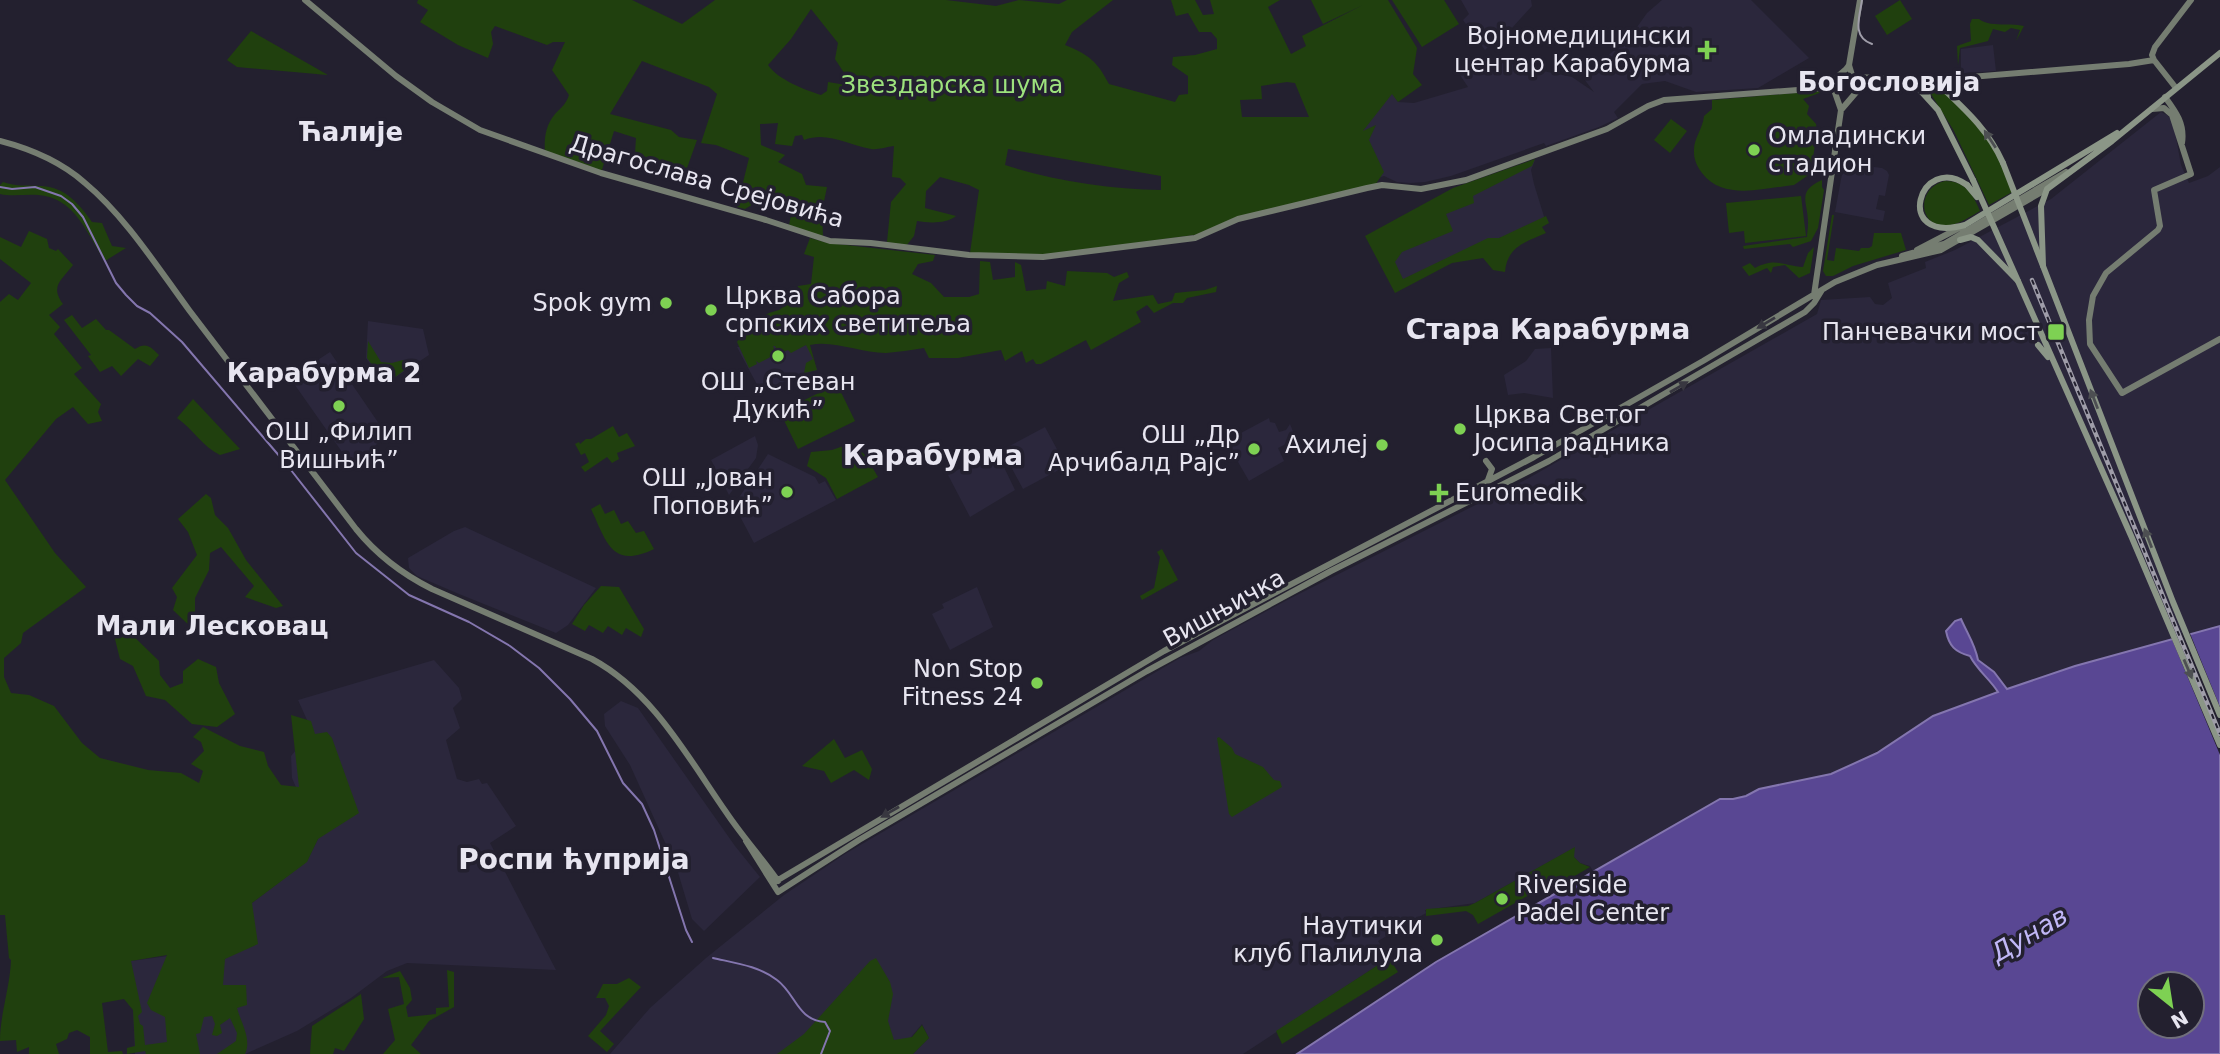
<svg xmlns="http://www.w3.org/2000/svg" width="2220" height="1054" font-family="'DejaVu Sans',sans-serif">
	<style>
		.built { fill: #2b273c }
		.green { fill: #20400e; fill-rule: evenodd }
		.water { fill: #594793; stroke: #8476af; stroke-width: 2; fill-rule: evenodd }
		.pier { fill: #23202f }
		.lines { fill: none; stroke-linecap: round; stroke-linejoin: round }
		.stream { stroke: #8476af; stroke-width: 2 }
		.secondary { stroke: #757d71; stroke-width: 6 }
		.primary { stroke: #8b9687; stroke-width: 6 }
		.tram { stroke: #9f9da9; stroke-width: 2 }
		.rail-casing { stroke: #9f9da9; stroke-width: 4.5 }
		.rail { stroke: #23202f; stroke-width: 2; stroke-dasharray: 5; stroke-linecap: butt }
		.primary-bridge { stroke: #8b9687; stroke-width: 6 }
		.oneway { fill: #4d4f52 }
		.oneway2 { fill: #383740 }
		.poi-dot { fill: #7ed153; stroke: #23202f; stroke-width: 2.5 }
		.labels { text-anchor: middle; stroke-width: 7; stroke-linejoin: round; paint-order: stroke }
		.poi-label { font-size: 24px; fill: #e7e5f0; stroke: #23202f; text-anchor: end }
		.park-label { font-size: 24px; fill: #9de27d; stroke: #23202f }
		.street-label { font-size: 24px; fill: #e7e5f0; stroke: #23202f }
		.neighbourhood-label { font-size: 26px; font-weight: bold; fill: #e7e5f0; stroke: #23202f }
		.water-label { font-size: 26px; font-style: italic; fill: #c1b7f7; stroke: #23202f }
		.quarter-label { font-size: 28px; font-weight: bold; fill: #e7e5f0; stroke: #23202f }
	</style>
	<rect width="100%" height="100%" fill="#23202f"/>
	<path class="built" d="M1461 0H1531L1532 6 1511 29 1509 26 1485 50 1463 20 1469 14Z
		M1662 0H1751L1809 58 1758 88 1696 92 1665 81 1642 84 1614 112 1618 118 1599 127 1546 146 1544 143 1451 176 1425 182 1410 183 1397 182 1384 176 1378 178 1343 110 1388 87 1398 102 1414 103 1468 87 1460 75 1486 59 1572 77 1594 92 1584 79 1635 30 1647 13Z
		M1993 45 1996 71 1965 73 1961 77 1958 74 1961 69V49Z
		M2161 112 2167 115 2173 121 2181 165 2189 183 2208 176 2220 167V626L2075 666 2007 689 1994 672 1978 660 1971 637 1965 631 1962 621 1970 656 1975 666 1988 677 1998 692 1831 774 1759 789 1745 796 1733 799H1720L1593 871 1590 866 1580 863 1574 857V848L1475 903 1425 910 1426 913 1378 941 1389 958 1243 1054H913L929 1038 922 1024 897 1054H610L650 1008 706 958 784 895 845 854 1180 658 1199 651 1213 640 1291 598 1527 479 1692 385 1817 314 1821 300 1870 297 1875 304 1883 305 1892 298 1888 283 1926 268 1925 262 1955 250 2051 199Z
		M1535 160 1531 170 1534 184 1546 223 1490 241 1401 284 1380 231Z
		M1844 163 1882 168 1887 171 1889 175 1885 196 1879 195 1876 209 1885 211 1883 221 1835 212Z
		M368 321 423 329 429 355 385 384 366 358Z
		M809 345 817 370 799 375 761 392 737 347Z
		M1551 348 1553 398 1524 393 1508 395 1504 375 1526 361 1535 349Z
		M330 352 386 434 354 469 290 378Z
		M1269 418 1270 422 1275 423 1279 432 1286 430 1290 424 1296 439 1278 448 1284 461 1249 481 1226 441Z
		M1045 427 1066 466 1023 489 1002 450Z
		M755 436 758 445 756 458 729 495 711 460Z
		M768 454 815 477 819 484 825 481 836 500 754 543 734 505Z
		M979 459 983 468 1000 459 1015 490 970 517 948 475Z
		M465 527 596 588 568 625 556 633 459 594 417 576 409 568 408 558 454 531Z
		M977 587 993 627 950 650 932 614 944 608 942 604Z
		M434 660 459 688 462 699 453 708 460 728 446 740 457 779 467 782 479 779 482 784 487 783 516 826 490 843 556 970 407 963 387 971 351 998 297 1031 245 1054H135L131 961 191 953 252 903 307 861 318 839 292 778 291 756 312 731 298 700Z
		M621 701 638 708 735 846 760 877 704 931 692 919 677 869 630 765 605 726 604 714Z"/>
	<path class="green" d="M418 0H632L682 24 715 0H946L996 6 1019 0 1059 4 1067 0H1113L1072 32 1065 45C1089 55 1097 61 1109 84L1175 102 1179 95 1188 94V76L1172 65 1173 57 1195 55 1217 49V39L1211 32H1199L1188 13 1176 16 1171 0H1195L1203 15 1214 14 1210 0H1280L1268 7 1291 54 1306 46 1302 36 1363 5 1323 24 1311 0H1388L1417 48 1413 74 1422 85 1398 102 1392 94 1363 131 1376 125 1369 140 1384 172 1375 185 1294 203 1201 234 1040 256 970 253 979 190 969 185 940 177 926 191 925 208 956 216C946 224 929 223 917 221L914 236 906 246 887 242 891 202 906 184 900 178 892 177 894 146C886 147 878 150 871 149 847 145 828 131 804 140L802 135 795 136 792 146 775 144 778 123 760 124 761 145 785 155 778 162 802 174 806 185 827 187 822 211 823 237 789 225 792 211 786 206 785 197 773 192 745 209 737 207 749 158 716 145 701 143 717 94 709 87 642 61 610 114 671 130 679 137 697 140 687 168 635 154 636 138 614 131 601 173 545 154C544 139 545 126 555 114 561 108 566 104 569 95L552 70 565 42H553L547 45 495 26 491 32 493 44 488 58 458 45 420 22 428 10 417 3ZM811 9 838 43 835 59 848 79 846 85 828 82 827 91 821 95C805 90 777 79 768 65L791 39ZM1287 82 1295 83 1309 117H1242L1240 100 1262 99 1261 86ZM1008 149 1161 176V190C1110 189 1053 181 1005 165Z
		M1392 0H1444L1459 24 1422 47Z
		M1900 0 1912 19 1887 35 1875 16Z
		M1972 19H1979C1990 28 2010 22 2024 26L2016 41 2020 30 2011 28 2005 32 1993 29 1988 41 1960 48 1958 65 1957 46 1971 41 1970 24Z
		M251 31 328 75 237 67 227 60Z
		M1931 85C1948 89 1977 122 1988 136 1999 152 2006 173 2014 191L1989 205 1954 131 1931 94Z
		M1820 91 1822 92 1803 99 1809 106 1807 114 1816 124 1819 144 1815 145 1812 164 1807 170 1810 174 1794 185C1764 188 1723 201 1702 173 1697 166 1694 160 1694 152 1693 139 1703 129 1704 116L1712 109V100Z
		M1671 119 1687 131 1670 153 1654 140Z
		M1535 159 1532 166 1473 196 1474 203 1446 214 1453 231 1402 252 1395 262 1403 279 1488 238H1499L1546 216 1549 223 1542 227 1546 233C1525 242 1507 247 1505 272L1493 270 1483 258 1452 263 1395 293 1365 236 1453 188Z
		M1822 180V187L1824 190 1818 228 1811 241 1793 247 1790 244 1744 249 1743 246 1807 237C1807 233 1808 229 1808 225 1809 203 1795 192 1822 180Z
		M1945 181C1965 181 1973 194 1980 211 1971 216 1960 224 1950 225 1918 230 1915 188 1945 181Z
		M3 182C16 187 28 185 42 186 65 187 80 205 92 222L102 223 112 246 126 248 105 261C86 233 76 198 38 195 25 194 12 197 0 194V185Z
		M1801 196 1806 236 1745 243 1744 231 1729 233 1726 203Z
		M1832 215H1834L1827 260 1834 261 1836 248 1859 251 1861 248H1869L1872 246 1874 233H1901L1906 250 1853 266 1833 276H1826L1823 271Z
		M29 231 47 239 49 248 56 251 58 249 73 265C61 281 50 286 63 304L49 315 60 327 54 334 82 368 74 374 101 404 98 412 102 421 88 424 73 407 56 419 5 480 55 553 86 587 23 633 21 643 4 658V677L11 693 29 695 54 706 82 743 100 758 148 770 181 773 199 783 203 771 191 764 204 751 201 742 193 737 203 727 240 746 264 752 268 766 281 785 299 787 291 715 311 721 315 734 327 732 332 738 359 813 318 839 307 862 252 903 258 944 225 959 223 985H246L247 1005 237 1008C241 1023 252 1039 245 1054H217L236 1041 237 1033 230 1018 220 1025 222 1033 217 1036 212 1035 215 1024 212 1016 204 1017 200 1033 196 1034 200 1054H146L145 1051 127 1054V1048L135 1046 133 1010 124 999 102 1003 108 1052 122 1051 123 1054H90V1037L77 1030 69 1033 67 1039 56 1044 59 1054H29V1047L17 1052 16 1040 0 1041C0 1014 10 988 11 960L9 958 5 915H0V302L9 294 18 300 31 283 0 259V237L21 247ZM167 955 147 1003 151 1010 165 1017 167 1042 145 1045 143 1026 140 1024 138 1016 142 1012 131 961Z
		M810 238 828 243 935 255 933 261 918 264 912 274 931 283 944 297H969L979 294 980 261 990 262 993 280 1015 277V262L1021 265 1026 291 1046 289 1047 281 1065 286 1067 271 1107 273 1114 277 1127 272 1129 277 1119 283 1113 301 1153 295 1158 304 1172 301 1175 293 1205 290 1217 286 1216 292 1187 298 1183 303H1173L1154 313 1147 305 1136 312 1141 322 1091 350 1086 340 1041 364H1036L1033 359 1026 363 1022 351 1005 361 1001 350 958 358H929L924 348C911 350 898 352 886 353 860 353 834 340 810 345L817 370 804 373 806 363 813 359 806 345 791 353 788 350 779 354 775 346H773L776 354 759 363 756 361 757 364 749 368 737 342 750 323 769 313 779 310 793 300 798 286 811 284 814 257 804 254Z
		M1814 247 1810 273 1799 278 1785 265 1773 267 1771 273 1767 268 1749 276 1742 267 1750 263 1755 268C1776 257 1783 266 1803 267L1808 253Z
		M72 315 82 328 96 319 106 330H109L135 349C146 342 150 346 159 355L150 366 138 359 121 376 112 366 100 372 88 356 91 355 64 320Z
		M368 341 381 362 392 363 403 360 406 366V369L386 384 367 358Z
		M837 384 855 421 798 449 780 412Z
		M193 399 240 449 220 455C203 447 193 429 177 418Z
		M613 426 619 437 627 433 635 446 617 453 619 459 612 463 607 457 585 472 581 467 589 462 585 453 581 455 575 444 579 442 580 444 586 439H591Z
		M852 443 865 455 878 477 837 499 826 478 807 466 811 452 832 450Z
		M206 494 211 498 215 515 228 528 246 560 283 606 276 608 245 597 254 586 221 547 210 553 209 570 195 598V631L173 610 177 597 172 588 197 555 188 532 178 519Z
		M600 504 605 514 614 510 621 524 628 521 636 533 644 531 654 549C611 570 606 540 591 509Z
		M1162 549 1178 580 1142 600 1140 596 1154 588 1160 557 1157 552Z
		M601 586 619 587 644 629 641 637 626 628 622 635 608 626 603 633 589 625 585 631 572 624 584 605Z
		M124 627 159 661 160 675 170 688 183 683V671L198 659 216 667 219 683 235 714 217 727 192 724 165 700 146 696 133 666 120 659 113 631Z
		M1219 737 1232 748 1235 754 1263 767 1274 780 1280 781 1282 787 1232 817 1229 814 1217 738Z
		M834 739 845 758 862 750 872 769 869 780 854 770 831 783 824 771 802 766Z
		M1575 847 1574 857 1580 863 1590 867 1551 890 1547 885 1478 924 1473 915 1466 911 1426 916V909L1468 906 1475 903Z
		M876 958 890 982 893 994 888 1021 894 1040 912 1037 922 1025 929 1038 913 1054H777L804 1034 870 961Z
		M1389 958 1398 972 1282 1044 1276 1031Z
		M447 970 454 972V1007L429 1021 411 1045 421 1054H383L395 1040 388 1009 404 1004 399 977 382 978 400 971 410 988 412 1000 406 1007 408 1017 436 1014V1008L449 1007Z
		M629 978 641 987 600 1031 614 1044 607 1052 588 1036 606 1015 609 1006 605 998H596L603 984H617Z
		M361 994 364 1019 344 1051 335 1048 333 1054H310L312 1026Z"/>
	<path class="water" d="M1961 619C1967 633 1975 644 1978 660L1994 672 2007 689 2075 666 2220 626V1054H1297L1436 962 1720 799H1733L1746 796 1759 789 1831 774 1877 753 1933 716 1998 692C1990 679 1977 670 1970 656 1955 652 1949 646 1946 631L1955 621ZM2150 984H2192V1026H2150Z"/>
	<path class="pier" d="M2189 631 2220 707V755L2171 637Z"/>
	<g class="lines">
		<path class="stream" d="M0 187 12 189 35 187 61 196 72 204 83 217 116 283 126 295 137 306 150 313 182 342 287 465 356 553 409 595 469 622 510 646 539 668 570 699 597 731 623 783 642 804 654 830 686 930 692 942
			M713 958C735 963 759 966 777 980 796 994 797 1020 825 1022L830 1031 821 1054"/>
		<path class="secondary" d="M305 0 396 76 432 102 480 130 601 173 766 220 830 241 871 243 969 255 1043 257 1195 238 1238 219 1367 188 1382 185 1421 189 1466 180 1607 129 1648 106 1664 100 1824 88 1833 82
			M2154 60 2152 55 2155 47 2191 0
			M2154 60 2176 88
			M1852 75 1849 65 1860 0
			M1854 77 1934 80 2129 64 2154 60
			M2165 97C2176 112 2185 124 2182 143
			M2152 109 2164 108 2172 115 2191 174 2154 190 2160 226 2158 230 2106 273 2093 296 2089 320 2090 344 2122 393 2220 339
			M1841 110 1859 89 1874 80
			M0 141C31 149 60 161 85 183 125 216 158 268 189 310 244 383 301 456 356 529 377 555 402 574 432 589L592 659C653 692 687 756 726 812 742 836 761 857 778 881
			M1917 250 1963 226
			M1902 256 1944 244 2066 172
			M1814 295 1841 110 1832 84C1835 75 1845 73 1849 65
			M1486 461 1492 469 1488 480
			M746 841 778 892 859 840 1147 671 1331 571 1549 461 1805 312 1814 303 1822 290
			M773 883 1164 651 1534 457 1703 361 1835 282 1877 265 1941 250 2047 189"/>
		<path class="primary" d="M2220 53 2112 141 2047 189 2041 206 2043 266 2173 602 2220 715
			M1896 78 1918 88 1938 110 1973 180
			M1934 80C1961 106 1987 127 2003 163
			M1955 95 1952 86 1958 79
			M1928 97 1926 87 1931 80
			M1967 185C1920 151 1891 245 1965 225L2117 133
			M1960 240 1971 237 1978 240 2018 281 2132 538 2220 745
			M2038 345 2048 357"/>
		<path class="tram" d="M1862 0C1860 16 1851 37 1872 44"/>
		<g class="rail-casing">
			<path id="rail" d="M2032 280 2220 734"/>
		</g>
		<use href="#rail" class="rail"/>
		<path class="primary-bridge" d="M2003 163 2043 266
			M1973 180 2018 281
			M1967 185 1977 197"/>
	</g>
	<defs><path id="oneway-solid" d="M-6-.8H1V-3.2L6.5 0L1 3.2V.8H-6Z" transform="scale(1.75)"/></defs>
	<g class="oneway">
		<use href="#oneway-solid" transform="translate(1990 139) rotate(-123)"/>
		<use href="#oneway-solid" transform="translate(2094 399) rotate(-111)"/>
		<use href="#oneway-solid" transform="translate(2148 538) rotate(-111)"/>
		<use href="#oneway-solid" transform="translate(2188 669) rotate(67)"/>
	</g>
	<g class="oneway2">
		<use href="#oneway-solid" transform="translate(1766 323) rotate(149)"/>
		<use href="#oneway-solid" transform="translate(1679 387) rotate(-30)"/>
		<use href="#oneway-solid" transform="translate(890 812) rotate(150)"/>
	</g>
	<g class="poi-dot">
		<path d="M1703.5 39.5h7v7h7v7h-7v7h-7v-7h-7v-7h7z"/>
		<circle cx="1754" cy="150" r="7"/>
		<circle cx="666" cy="303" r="7"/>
		<circle cx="711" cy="310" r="7"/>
		<rect x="2047" y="323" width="18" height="18" rx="3.5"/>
		<circle cx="778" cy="356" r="7"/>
		<circle cx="339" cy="406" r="7"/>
		<circle cx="1460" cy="429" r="7"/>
		<circle cx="1382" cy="445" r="7"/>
		<circle cx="1254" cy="449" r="7"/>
		<circle cx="787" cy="492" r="7"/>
		<path d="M1435.5 482.5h7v7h7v7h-7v7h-7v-7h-7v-7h7z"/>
		<circle cx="1037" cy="683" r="7"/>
		<circle cx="1502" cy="899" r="7"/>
		<circle cx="1437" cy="940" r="7"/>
	</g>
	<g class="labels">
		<g class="poi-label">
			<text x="1691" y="44">Војномедицински<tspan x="1691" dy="28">центар Карабурма</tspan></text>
			<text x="1768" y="144" text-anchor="start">Омладински<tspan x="1768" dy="28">стадион</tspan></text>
			<text x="725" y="304" text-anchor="start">Црква Сабора<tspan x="725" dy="28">српских светитеља</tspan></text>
			<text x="652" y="311">Spok gym</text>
			<text x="2040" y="340">Панчевачки мост</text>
			<text x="778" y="390" text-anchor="middle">ОШ „Стеван<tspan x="778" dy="28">Дукић”</tspan></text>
			<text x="1474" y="423" text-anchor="start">Црква Светог<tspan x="1474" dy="28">Јосипа радника</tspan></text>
			<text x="339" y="440" text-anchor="middle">ОШ „Филип<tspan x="339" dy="28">Вишњић”</tspan></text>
			<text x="1240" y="443">ОШ „Др<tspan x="1240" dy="28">Арчибалд Рајс”</tspan></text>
			<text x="1368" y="453">Ахилеј</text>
			<text x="773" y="486">ОШ „Јован<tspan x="773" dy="28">Поповић”</tspan></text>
			<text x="1455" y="501" text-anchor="start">Euromedik</text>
			<text x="1023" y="677">Non Stop<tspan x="1023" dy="28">Fitness 24</tspan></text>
			<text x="1516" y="893" text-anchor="start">Riverside<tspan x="1516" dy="28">Padel Center</tspan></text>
			<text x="1423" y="934">Наутички<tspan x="1423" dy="28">клуб Палилула</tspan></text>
		</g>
		<g class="park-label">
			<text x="952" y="93">Звездарска шума</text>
		</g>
		<g class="street-label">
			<text transform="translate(707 181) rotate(16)" y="8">Драгослава Срејовића</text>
			<text transform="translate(1224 608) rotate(-29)" y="8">Вишњичка</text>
		</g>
		<g class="neighbourhood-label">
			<text x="1889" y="91">Богословија</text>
			<text x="351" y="141">Ћалије</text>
			<text x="324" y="382">Карабурма 2</text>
			<text x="212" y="635">Мали Лесковац</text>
		</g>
		<g class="water-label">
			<text transform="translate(2029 934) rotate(-30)" y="9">Дунав</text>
		</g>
		<g class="quarter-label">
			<text x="1548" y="339">Стара Карабурма</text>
			<text x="933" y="465">Карабурма</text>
			<text x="574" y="869">Роспи ћуприја</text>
		</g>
	</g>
	<g transform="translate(2171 1005) rotate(150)"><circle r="33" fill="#23202f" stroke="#716f7c" stroke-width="2"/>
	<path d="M0-5L12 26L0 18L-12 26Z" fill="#7ed153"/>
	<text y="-10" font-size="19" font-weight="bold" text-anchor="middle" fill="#e7e5f0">N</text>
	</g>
</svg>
